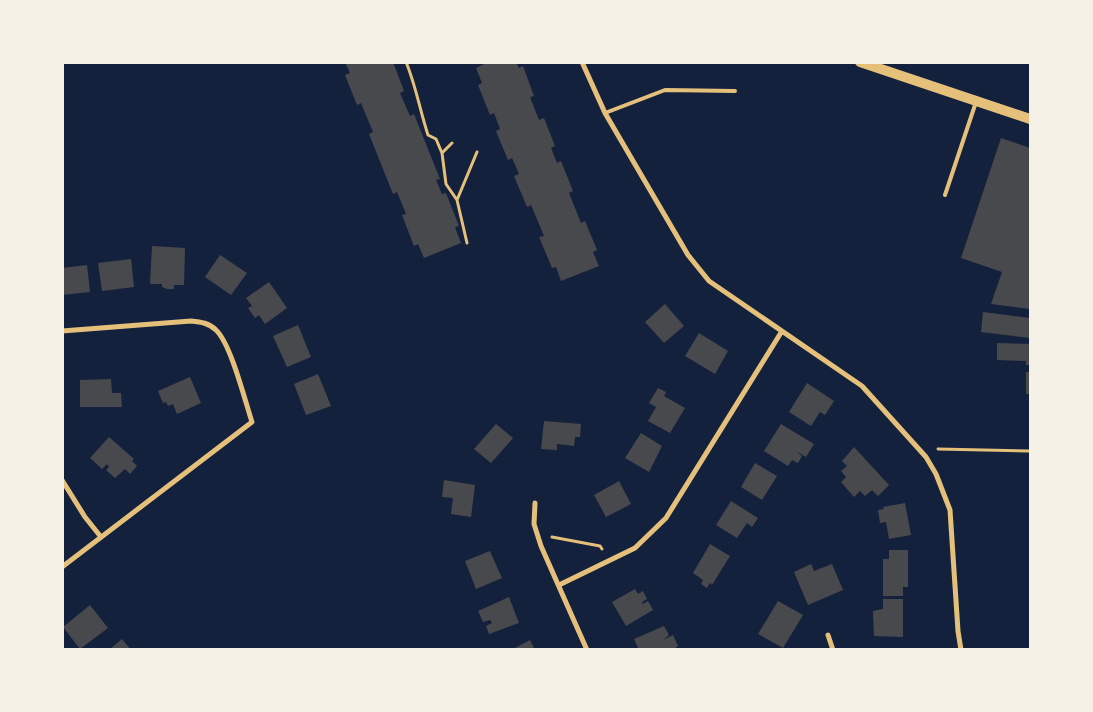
<svg xmlns="http://www.w3.org/2000/svg" width="1093" height="712" font-family="Jost,sans-serif">
	<style>
		.building { fill: #48494c }
		.lines { fill: none; stroke-linecap: round; stroke-linejoin: round }
		.path { stroke: #e5c07b; stroke-width: 3 }
		.service { stroke: #e5c07b; stroke-width: 4 }
		.minor { stroke: #e5c07b; stroke-width: 5 }
		.secondary { stroke: #e5c07b; stroke-width: 10 }
	</style>
	<rect width="100%" height="100%" fill="#14213d"/>
	<path class="building" d="M345 62H393L404 91 400 93 410 116 414 114 440 179 436 180 442 194 446 193 459 226 455 227 461 243 424 258 418 244 414 246 402 215 406 214 397 192 393 194 369 134 373 132 361 103 357 105 345 75 350 73Z
		M488 62H516L519 68 523 66 534 96 530 97 539 120 544 118 555 146 551 148 557 163 561 161 573 191 569 193 581 223 585 221 597 250 593 252 599 266 561 281 556 267 552 268 539 237 544 236 531 205 527 207 514 176 519 174 512 158 508 160 496 131 500 129 494 113 490 115 478 85 482 83 476 68Z
		M1001 138 1030 148V309L991 304 1002 272 961 258Z
		M152 246 185 248 184 285H174V289H167L162 287V284H150Z
		M220 255 247 273 231 295 205 277Z
		M131 259 134 287 102 291 98 263Z
		M87 265 90 292 62 295V268Z
		M269 282 287 308 265 324 259 315 255 318 248 308 252 306 246 298Z
		M665 304 684 326 664 343 645 322Z
		M983 312 1030 318V338L981 332Z
		M298 325 311 357 287 367 273 336Z
		M699 333 728 351 715 374 685 356Z
		M997 343 1030 344V365H1026V361L997 360Z
		M1026 372H1030V394H1026Z
		M318 374 331 406 306 415 294 384Z
		M190 377 201 403 177 414 173 404 168 406 166 402 163 403 158 391Z
		M111 379 112 393H121L122 407H80V380Z
		M807 383 834 401 825 415 820 412 811 426 789 412Z
		M658 388 666 392 664 396 685 408 670 433 648 421 656 407 649 403Z
		M544 421 581 424 580 437H575L574 446 557 444V450L541 449Z
		M496 424 513 438 491 463 474 449Z
		M781 424 814 444 806 457 796 451 802 456 798 463 792 460 788 466 764 451Z
		M641 433 662 446 649 472 625 458Z
		M109 437 134 459 132 461 137 466 130 474 125 469 115 478 106 470 109 467 107 464 102 469 90 458Z
		M854 447 889 485 878 496 872 490 865 496 860 491 854 497 841 482 846 477 841 471 847 466 842 461Z
		M755 463 777 476 762 500 741 487Z
		M444 480 475 485 471 517 451 514 453 498 442 497Z
		M619 481 631 504 606 517 594 495Z
		M731 501 758 518 752 527 747 523 737 538 716 525Z
		M905 503 911 535 889 539 886 522 880 523 878 510 884 509 883 507Z
		M710 544 730 556 712 585 710 583 707 588 701 584 703 580 693 573Z
		M889 550H908V587H903V596H883V559H889Z
		M490 551 502 578 476 589 465 561Z
		M811 564 814 571 832 564 843 590 808 605 794 572Z
		M635 589 638 594 643 591 647 599 642 602 643 604 648 601 653 610 626 626 612 602Z
		M509 597 519 623 489 634 486 626 492 623 490 620 483 622 478 611Z
		M883 599H903V637L874 636 873 611 883 609Z
		M778 601 803 615 783 648 758 634Z
		M90 605 108 628 80 649 63 627Z
		M664 626 669 635 663 640 673 635 678 646 673 650H639L634 639Z
		M122 639 131 650H109Z
		M530 640 535 650H511Z"/>
	<g class="lines">
		<path class="path" d="M406 62C416 86 420 111 428 135L436 139 442 153
			M452 143 442 153 446 184 457 200 477 152
			M457 200 467 243
			M938 449 1030 451
			M552 537 600 546 602 549"/>
		<path class="service" d="M605 113 665 90 735 91
			M945 195 976 102"/>
		<path class="minor" d="M582 62 605 113 688 255 709 281 862 386 926 457 936 474 950 510 958 631 961 650
			M62 331 191 321C201 322 209 323 216 330 231 344 245 401 252 422L62 567
			M62 480 85 517 101 537
			M535 503 534 524 541 546 587 650
			M559 585 635 548 666 518 782 331
			M828 635 833 650"/>
		<path class="secondary" d="M860 62 1030 119"/>
	</g>
	<rect width="1093" height="712" fill="none" stroke="#f6f1e7" stroke-width="128"/>
</svg>
